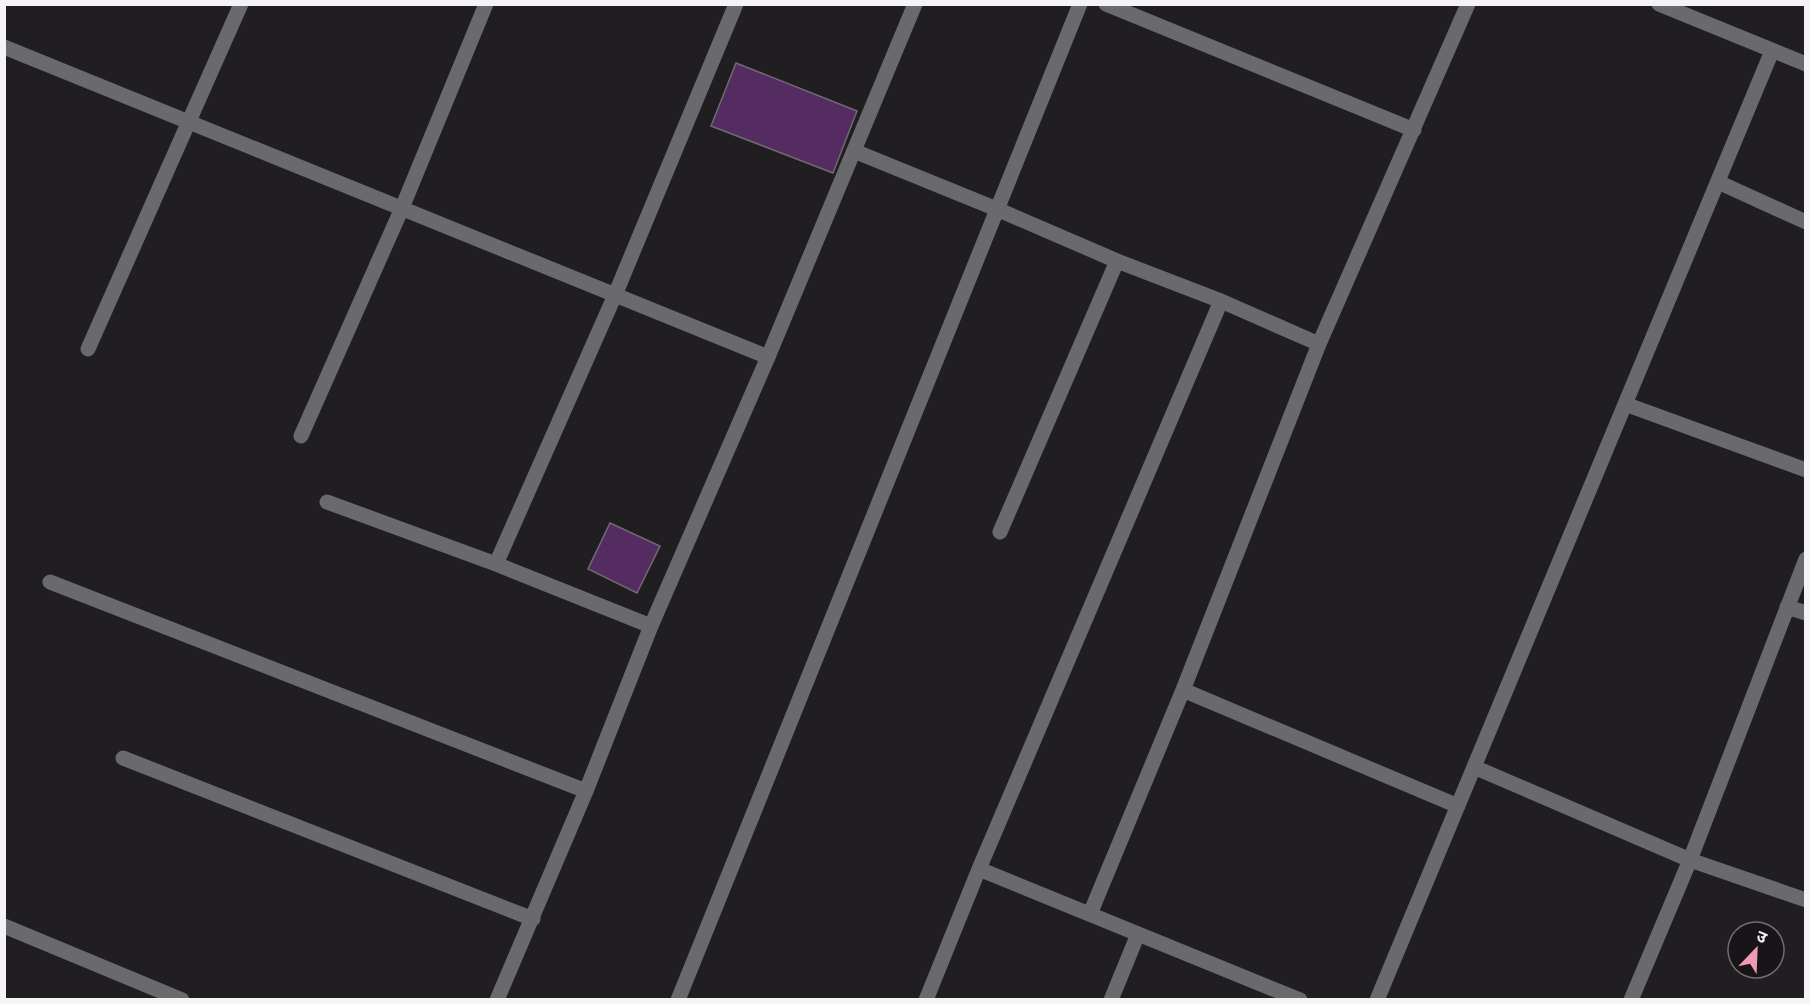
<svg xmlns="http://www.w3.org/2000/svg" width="1810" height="1004" font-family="'Noto Serif','Noto Sans Devanagari',serif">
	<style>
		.building { fill: #552c62; stroke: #6f6b70; stroke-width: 1.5 }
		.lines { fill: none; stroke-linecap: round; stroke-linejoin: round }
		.minor { stroke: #6a6a6d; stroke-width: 15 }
		.tertiary { stroke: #6a6a6d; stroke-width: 15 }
	</style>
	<rect width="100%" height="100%" fill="#211e22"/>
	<path class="building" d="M736 63 857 111 833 173 711 126Z
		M610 523 660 546 637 593 588 569Z"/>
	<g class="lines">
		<path class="minor" d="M1106 4 1414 130
			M1659 4 1806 64
			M4 47 768 357
			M854 151 999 210 1117 261 1221 301 1319 344
			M1718 182 1806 222
			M88 349 241 4
			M1625 404 1806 470
			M301 436 402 208 486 4
			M327 502 496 564 651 626
			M1000 532 1117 261
			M496 564 615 295 736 4
			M50 582 586 791
			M1787 607 1806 613
			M1183 690 1458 806
			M123 758 533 919
			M1474 767 1690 860 1806 900
			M979 869 1300 1000
			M1090 914 1183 690 1319 344 1468 4
			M678 1000 1080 4
			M926 1000 979 869 1221 301
			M1111 1000 1138 934
			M1377 1000 1772 51
			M1631 1000 1690 860 1806 559"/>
		<path class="tertiary" d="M4 926 182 1000
			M497 1000 586 791 651 626 768 357 915 4"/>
	</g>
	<rect width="1810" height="1004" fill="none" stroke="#f6f3f6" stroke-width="12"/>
	<g transform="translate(1756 950) rotate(23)"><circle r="28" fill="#181519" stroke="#716e71" stroke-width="1.5"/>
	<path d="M0-4.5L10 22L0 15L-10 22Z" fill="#f19ab4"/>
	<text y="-9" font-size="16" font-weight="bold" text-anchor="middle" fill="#f6f3f6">उ</text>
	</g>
</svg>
